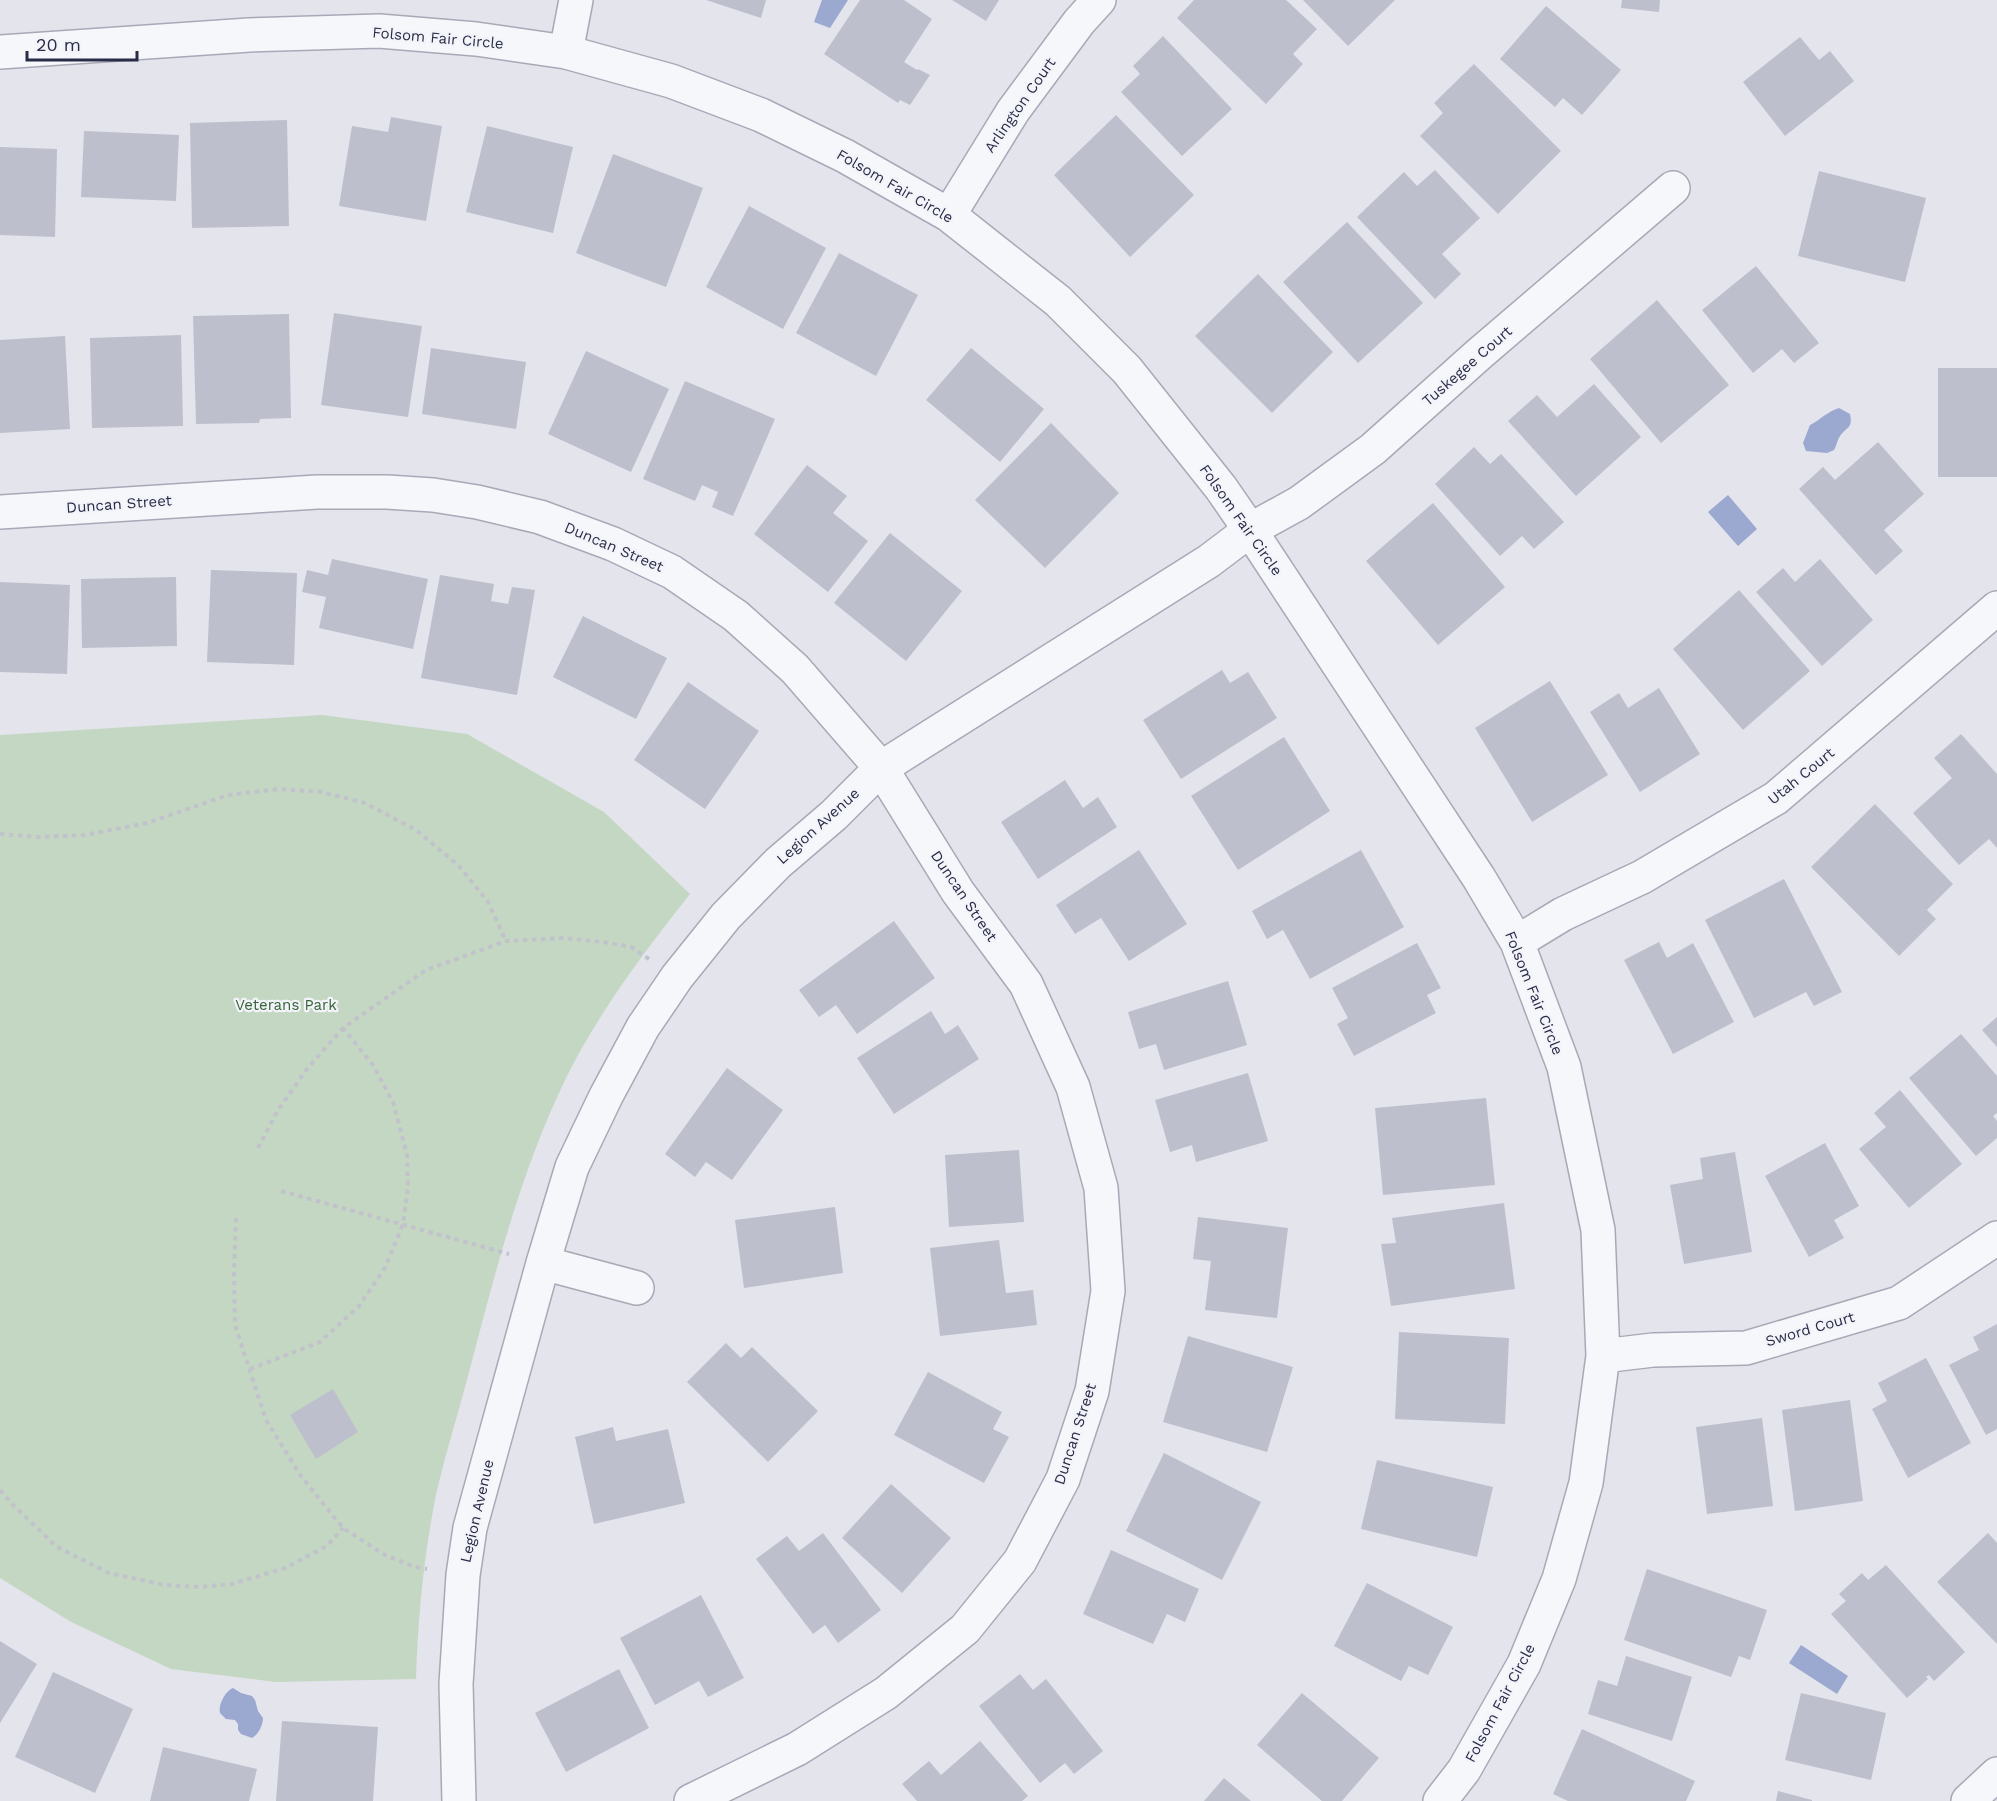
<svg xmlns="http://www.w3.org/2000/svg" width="1997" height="1801" font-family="'Work Sans',sans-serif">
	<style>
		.green { fill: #c4d7c3 }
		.water { fill: #9ba8cf }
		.building { fill: #bdbfcd }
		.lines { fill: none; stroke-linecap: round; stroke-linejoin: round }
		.street-casing { stroke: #a7a9b7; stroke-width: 36 }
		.path { stroke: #c1c2cb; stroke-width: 4; stroke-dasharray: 4.5 4.5; stroke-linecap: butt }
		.street { stroke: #f6f7fa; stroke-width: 33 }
		.labels { text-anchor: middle; stroke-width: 4.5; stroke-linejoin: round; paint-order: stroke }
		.street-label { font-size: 15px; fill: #292c47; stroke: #f3f4f9 }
		.park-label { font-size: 15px; fill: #356437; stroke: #f3f4f9 }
	</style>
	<rect width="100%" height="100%" fill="#e3e4ec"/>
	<path class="green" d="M322 715 467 734 604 812 690 894C645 951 601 1009 568 1074 521 1169 495 1273 468 1376 458 1414 446 1452 437 1490 424 1553 418 1615 416 1679L276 1682 171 1669 71 1622 0 1578V735Z"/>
	<path class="water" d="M822 0H848L830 28 814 22Z
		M1839 408 1850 414C1853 429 1847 426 1840 436 1837 440 1837 445 1834 450L1827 453 1806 451 1803 443 1810 425C1820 420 1828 411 1839 408Z
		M1728 495 1757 529 1738 546 1708 512Z
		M1801 1645 1848 1676 1837 1694 1789 1663Z
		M233 1688 241 1693 252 1696 255 1700 258 1711 263 1718C263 1725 258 1735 252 1738L241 1734 238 1730V1724L235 1720 226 1719 220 1713C218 1705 225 1691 233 1688Z"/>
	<path class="building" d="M706 0H766L761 18Z
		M860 0H904L932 19 904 62 917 70 918 69 930 75 910 105 900 100 898 103 824 54Z
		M952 0H999L986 21Z
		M1194 0H1286L1317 29 1293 54 1303 64 1266 104 1177 18Z
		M1303 0H1395L1348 46Z
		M1622 0H1660L1659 12 1621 8Z
		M1546 6 1621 70 1582 115 1563 98 1555 107 1500 59Z
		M1163 36 1232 109 1182 156 1121 92 1140 74 1133 66Z
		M1800 37 1819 60 1830 51 1854 81 1785 136 1743 82Z
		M1474 64 1561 151 1498 214 1420 136 1443 113 1434 103Z
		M1116 115 1194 195 1130 257 1054 175Z
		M391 117 442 126 426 221 339 206 352 126 388 132Z
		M287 120 289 226 192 228 190 123Z
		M487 126 573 147 553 233 466 212Z
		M84 131 179 135 176 201 81 197Z
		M0 147 57 149 55 237 0 235Z
		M613 154 703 188 666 287 576 253Z
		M1435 170 1480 218 1442 254 1461 274 1435 299 1357 217 1404 172 1417 186Z
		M1819 171 1926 198 1905 282 1798 256Z
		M749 206 826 248 783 329 706 287Z
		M1347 222 1423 303 1358 363 1283 282Z
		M839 253 918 295 876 376 796 333Z
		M1756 266 1819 343 1794 363 1782 349 1753 373 1702 310Z
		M1258 274 1333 352 1272 413 1195 336Z
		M1657 300 1729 385 1661 443 1590 359Z
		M334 313 422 326 408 417 321 405Z
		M289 314 291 418 260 419 259 423 196 424 193 316Z
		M181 335 183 426 92 428 90 338Z
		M65 336 70 429 0 433V340Z
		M431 348 526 362 516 429 422 414Z
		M971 348 1044 409 1000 462 926 400Z
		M586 351 669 389 631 472 548 434Z
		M1938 368H1997V477H1938Z
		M685 381 775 419 733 516 712 507 718 492 702 485 695 501 643 479Z
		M1594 384 1641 437 1576 496 1508 421 1537 395 1557 417Z
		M1051 423 1119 493 1045 568 975 500Z
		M1878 442 1924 494 1884 530 1903 551 1876 575 1799 489 1823 467 1835 480Z
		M1474 447 1490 464 1501 454 1564 522 1534 549 1522 536 1500 556 1435 484Z
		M807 465 847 496 833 513 868 541 828 592 754 534Z
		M1433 503 1505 587 1438 645 1366 561Z
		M890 533 962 591 906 661 834 603Z
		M332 559 428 579 413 649 319 628 326 597 302 592 307 570 328 575Z
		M1820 559 1873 620 1822 666 1756 592 1783 568 1795 582Z
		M211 570 297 573 294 665 207 662Z
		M440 575 494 584 491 601 508 604 512 587 535 590 517 695 421 678Z
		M176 577 177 646 82 648 81 579Z
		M0 582 70 585 67 674 0 672Z
		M1739 590 1810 671 1743 730 1673 649Z
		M583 616 667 658 636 719 553 677Z
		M1222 670 1230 683 1248 672 1277 718 1181 779 1143 720Z
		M1550 681 1608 775 1532 822 1475 728Z
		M688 682 759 731 705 809 634 760Z
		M1659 688 1700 754 1640 792 1590 712 1619 693 1628 708Z
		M1961 734 1997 774V848L1989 839 1959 865 1913 813 1952 778 1934 758Z
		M1284 737 1330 811 1238 870 1191 796Z
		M1065 780 1083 808 1098 797 1117 827 1038 879 1001 822Z
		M1875 804 1953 884 1927 910 1936 919 1899 956 1811 867Z
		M1139 850 1187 924 1129 961 1101 918 1075 934 1056 905Z
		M1361 850 1404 927 1310 979 1283 930 1267 939 1252 911Z
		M1784 879 1842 992 1814 1006 1806 992 1754 1018 1705 920Z
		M894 921 935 978 857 1034 836 1005 819 1017 799 990Z
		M1659 942 1667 958 1693 943 1734 1022 1673 1054 1624 960Z
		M1417 943 1441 988 1427 995 1436 1013 1354 1056 1337 1024 1348 1018 1332 988Z
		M1228 981 1247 1045 1164 1070 1156 1044 1139 1049 1128 1012Z
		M931 1011 945 1034 958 1025 979 1059 894 1114 857 1058Z
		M1997 1017V1047L1982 1030Z
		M1961 1034 1997 1076V1113L1993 1116 1997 1121V1138L1976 1156 1909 1078Z
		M727 1068 783 1110 732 1180 706 1162 695 1177 665 1154Z
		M1248 1073 1268 1141 1196 1162 1192 1145 1170 1152 1155 1100Z
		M1900 1090 1962 1164 1909 1208 1859 1149 1886 1127 1874 1113Z
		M1486 1098 1495 1185 1383 1195 1375 1108Z
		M1825 1143 1859 1206 1834 1220 1844 1238 1809 1257 1765 1176Z
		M1019 1150 1024 1222 949 1227 945 1155Z
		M1735 1152 1752 1252 1684 1264 1670 1185 1703 1179 1700 1158Z
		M1504 1203 1515 1289 1391 1306 1381 1244 1396 1243 1392 1218Z
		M835 1207 843 1273 744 1288 735 1220Z
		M1198 1217 1288 1228 1277 1318 1205 1310 1211 1261 1193 1259Z
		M999 1240 1006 1293 1033 1290 1037 1325 940 1336 930 1248Z
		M1997 1324V1429L1986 1435 1949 1365 1979 1350 1973 1337Z
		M1399 1332 1509 1338 1505 1424 1395 1419Z
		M1188 1336 1293 1367 1267 1452 1163 1422Z
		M726 1343 741 1358 752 1347 818 1411 768 1462 687 1382Z
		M1926 1358 1971 1443 1908 1478 1872 1409 1887 1401 1878 1383Z
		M928 1372 1002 1412 993 1429 1009 1437 984 1483 894 1435Z
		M333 1389 358 1432 316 1459 290 1415Z
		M1850 1400 1863 1501 1795 1511 1782 1410Z
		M1762 1418 1773 1506 1707 1514 1696 1427Z
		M613 1427 616 1441 668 1429 685 1503 594 1524 575 1437Z
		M1164 1453 1261 1502 1222 1580 1126 1531Z
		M1377 1460 1493 1487 1477 1557 1361 1529Z
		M891 1484 951 1538 902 1593 842 1538Z
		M823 1533 881 1610 838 1643 825 1625 813 1634 756 1559 787 1536 799 1551Z
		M1988 1533 1997 1543V1644L1937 1582Z
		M1111 1550 1199 1589 1185 1622 1167 1614 1153 1644 1083 1614Z
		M1886 1565 1965 1652 1934 1681 1929 1675 1926 1677 1928 1679 1907 1698 1831 1614 1846 1601 1839 1594 1862 1573 1868 1580Z
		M1647 1569 1767 1610 1750 1660 1739 1656 1731 1677 1624 1640Z
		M1367 1583 1453 1627 1428 1675 1409 1666 1401 1681 1334 1646Z
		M701 1595 744 1678 708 1697 699 1681 655 1705 620 1638Z
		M0 1641 37 1664 0 1723Z
		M1626 1656 1692 1677 1672 1741 1588 1714 1598 1680 1617 1686Z
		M619 1669 649 1728 566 1772 535 1713Z
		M53 1672 133 1709 95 1793 15 1757Z
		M1020 1674 1033 1690 1046 1679 1103 1751 1074 1774 1065 1763 1040 1783 979 1706Z
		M1302 1693 1379 1758 1342 1801H1322L1257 1745Z
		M1801 1693 1886 1713 1871 1780 1785 1760Z
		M282 1721 378 1727 373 1801H276Z
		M1582 1729 1695 1781 1686 1801H1568L1553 1794Z
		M980 1741 1028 1796 1022 1801H917L902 1784 929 1761 941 1775Z
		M163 1747 257 1769 249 1801H150Z
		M1224 1778 1251 1801H1204Z
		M1778 1791 1812 1800V1801H1776Z"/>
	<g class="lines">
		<g class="street-casing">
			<path id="street" d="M0 52 249 35 379 31 476 39 566 52 671 81 761 115 845 156 949 215 1058 301 1127 370 1221 488 1250 530 1479 878 1517 942 1564 1067 1598 1230 1603 1356 1586 1483 1559 1579 1524 1664 1464 1770 1440 1801
				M566 52 576 0
				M949 215 1013 111 1079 22 1099 0
				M0 512 317 492H387L433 495 477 502 540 517 613 544 672 572 736 616 795 669 881 768 958 892 1026 984 1073 1087 1101 1188 1108 1291 1092 1391 1063 1479 1020 1561 965 1629 886 1693 797 1749 691 1801
				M1517 942 1563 914 1642 877 1776 798 1997 608
				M543 1263 637 1288
				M1603 1356 1653 1350 1746 1348 1899 1303 1997 1238
				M459 1801 456 1684 463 1575 470 1528 543 1263 572 1167 606 1096 643 1027 677 977 726 916 778 863 834 815 881 768 1209 561 1250 530 1299 503 1373 449 1478 355 1673 188
				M1968 1801 1997 1774"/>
		</g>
		<path class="path" d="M0 834 39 837 85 835 147 823 228 795 279 789 321 792 365 803 416 830 459 866 488 902 506 941
			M258 1148 278 1110 307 1069 343 1028 426 970 506 941 563 938 603 942 631 947 649 959
			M281 1191 509 1254
			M236 1218 234 1272 235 1325 266 1420 301 1476 343 1528 385 1555 415 1567 427 1569
			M250 1369 320 1342 359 1306 385 1268 403 1224 408 1186 407 1155 393 1102 373 1065 343 1028
			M0 1490 12 1504 57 1547 109 1573 165 1585 199 1587 232 1584 285 1568 327 1546 343 1528"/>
		<use href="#street" class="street"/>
	</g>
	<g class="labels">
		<g class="street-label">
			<text transform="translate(438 38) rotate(5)" y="5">Folsom Fair Circle</text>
			<text transform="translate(1020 105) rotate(-55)" y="5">Arlington Court</text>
			<text transform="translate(895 186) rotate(30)" y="5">Folsom Fair Circle</text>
			<text transform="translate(1467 366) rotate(-41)" y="5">Tuskegee Court</text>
			<text transform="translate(119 504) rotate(-4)" y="5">Duncan Street</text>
			<text transform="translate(1241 520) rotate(55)" y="5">Folsom Fair Circle</text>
			<text transform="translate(614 547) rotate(23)" y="5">Duncan Street</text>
			<text transform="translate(1801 776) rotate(-39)" y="5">Utah Court</text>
			<text transform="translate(818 826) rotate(-42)" y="5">Legion Avenue</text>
			<text transform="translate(964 896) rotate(56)" y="5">Duncan Street</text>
			<text transform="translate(1534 993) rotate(68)" y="5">Folsom Fair Circle</text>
			<text transform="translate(1810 1329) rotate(-16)" y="5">Sword Court</text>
			<text transform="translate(1075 1434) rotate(-72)" y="5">Duncan Street</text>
			<text transform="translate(477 1511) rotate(-77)" y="5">Legion Avenue</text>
			<text transform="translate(1500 1703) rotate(-62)" y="5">Folsom Fair Circle</text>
		</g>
		<g class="park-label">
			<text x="286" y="1010">Veterans Park</text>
		</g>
	</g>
	<path d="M27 51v9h110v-9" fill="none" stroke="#292c47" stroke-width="3"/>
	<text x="36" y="51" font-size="18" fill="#292c47" stroke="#f3f4f9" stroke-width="4.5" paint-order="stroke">20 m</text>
</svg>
